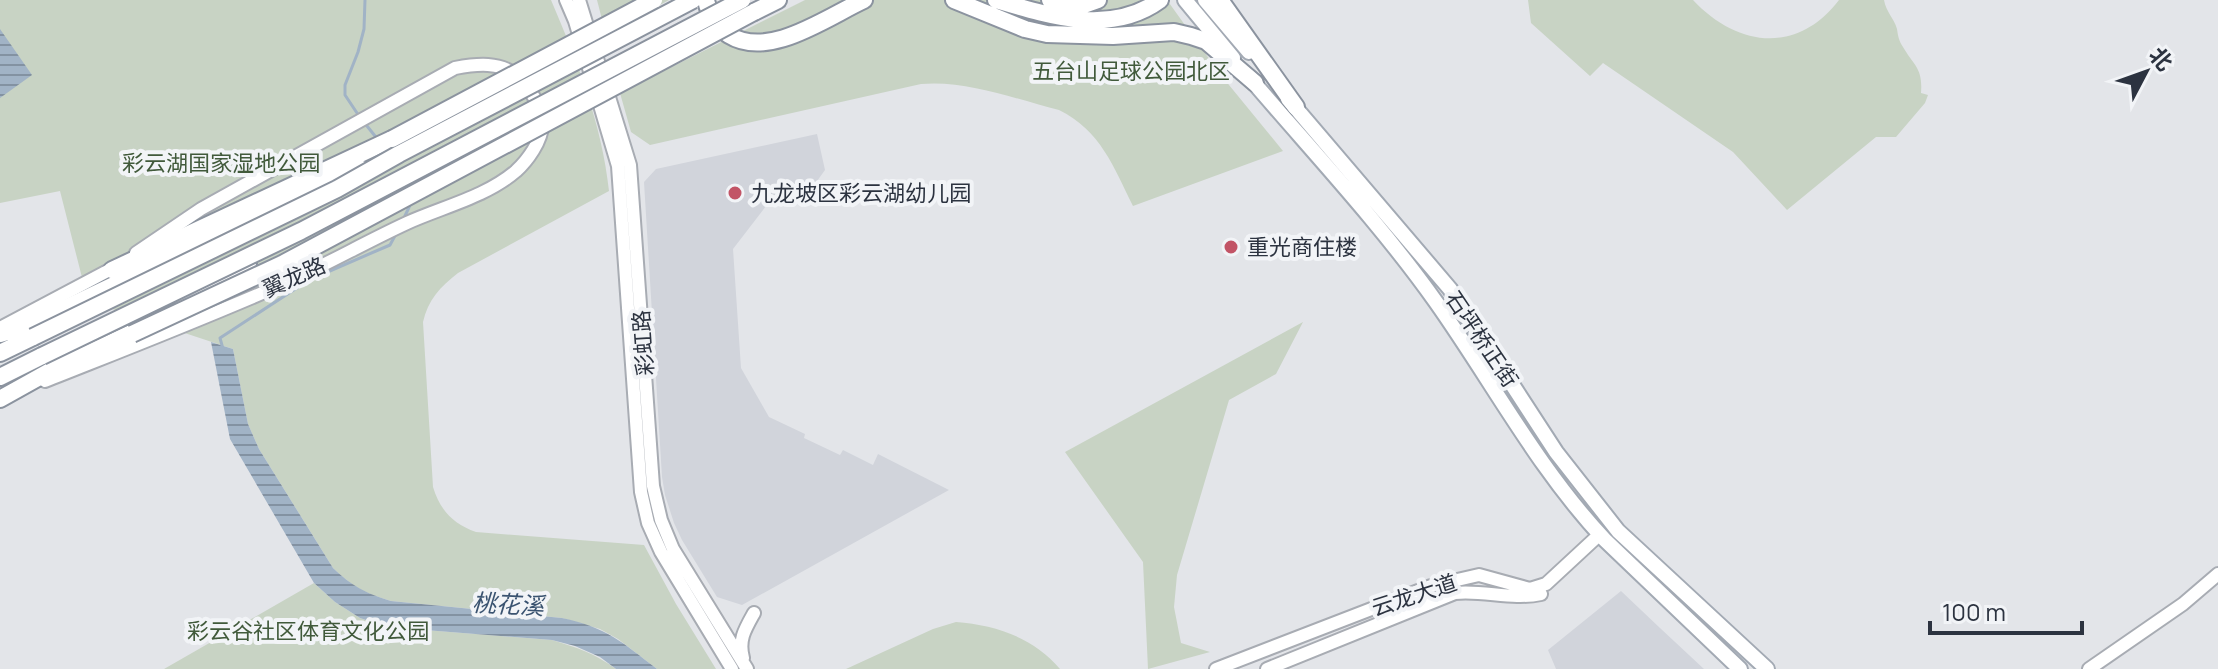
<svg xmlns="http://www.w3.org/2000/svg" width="2218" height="669" font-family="Manrope,'Noto Sans SC',sans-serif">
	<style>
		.built { fill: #d1d4db }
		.grass { fill: url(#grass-tufts) }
		.park { fill: #c8d3c4 }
		.water { fill: url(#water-rules) }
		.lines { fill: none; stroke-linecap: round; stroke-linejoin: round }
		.stream { stroke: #a1b3c6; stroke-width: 3 }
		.secondary-casing { stroke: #a8acb3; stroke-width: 16 }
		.primary-casing { stroke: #a3aab4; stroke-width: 18 }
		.highway-casing { stroke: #8b939f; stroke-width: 20 }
		.secondary { stroke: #fff; stroke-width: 12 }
		.primary { stroke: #fff; stroke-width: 14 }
		.highway { stroke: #fff; stroke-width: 16 }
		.highway-bridge-casing { stroke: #8b939f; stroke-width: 20; stroke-linecap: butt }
		.highway-bridge { stroke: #fff; stroke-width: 16 }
		.poi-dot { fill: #c25466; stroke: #f2f4f7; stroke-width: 3 }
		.labels { text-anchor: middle; stroke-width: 8; stroke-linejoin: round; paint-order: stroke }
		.park-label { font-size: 22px; fill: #415a3b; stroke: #f2f4f7 }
		.poi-label { font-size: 22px; fill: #2c3340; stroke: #f2f4f7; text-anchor: start }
		.street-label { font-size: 22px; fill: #2c3340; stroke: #f2f4f7 }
		.water-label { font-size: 24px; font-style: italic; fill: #3a5370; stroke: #f2f4f7 }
	</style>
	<defs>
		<pattern id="grass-tufts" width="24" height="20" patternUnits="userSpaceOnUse" patternTransform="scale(2)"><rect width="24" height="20" fill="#c8d3c4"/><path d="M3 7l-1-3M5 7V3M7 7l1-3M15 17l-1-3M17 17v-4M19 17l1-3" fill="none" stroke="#acb6a9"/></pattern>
		<pattern id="water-rules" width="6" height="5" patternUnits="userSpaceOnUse" patternTransform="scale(2)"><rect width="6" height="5" fill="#a1b3c6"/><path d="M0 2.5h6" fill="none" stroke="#8392a2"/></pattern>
	</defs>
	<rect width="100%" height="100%" fill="#e3e5e9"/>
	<path class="built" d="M817 134 825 170 812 188 773 197 733 249 741 368 769 417 805 434 804 438 840 455 843 450 873 465 878 454 949 490 742 605 717 597 682 540 674 523 665 495 662 477 644 182 656 169Z
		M1621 591 1660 628 1704 669H1556L1548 650Z"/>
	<path class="grass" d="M597 0H669L606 35Z"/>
	<path class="park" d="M0 0H551C577 61 602 124 609 191L458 273C440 287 428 300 423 322L433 487C440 510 453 524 476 532L644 545 676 604 716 669H657L618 639 600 629 562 618 391 601C364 593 353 587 333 568L259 449 248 424 233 349 88 301 60 191 0 203Z
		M805 0H1167L1220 74 1283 151 1133 206C1113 166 1101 131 1059 110 1015 99 967 80 921 84L650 145 631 132 620 93Z
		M1528 0H1693C1737 47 1797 55 1839 0H1884C1886 12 1894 18 1897 29 1898 36 1899 41 1903 47 1914 66 1923 68 1921 93L1928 95 1925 103 1896 137H1876L1787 210 1733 152 1603 63 1590 76 1531 23Z
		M1303 322 1276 374 1229 400 1177 575 1174 607 1181 643 1210 652 1148 669 1143 562 1065 452Z
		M314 583 335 602 360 618 387 627 552 640C576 647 596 654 616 669H164Z
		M956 622C996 625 1034 638 1060 669H846L933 629Z"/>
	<path class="water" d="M0 29 32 75 0 98Z
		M211 342 233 349 248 424 259 449 333 568C352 586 365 593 391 601L562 618C606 627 622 642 657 669H616L600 657 575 646 552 640 387 627 360 618 335 602 314 583 230 439Z"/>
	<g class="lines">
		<path class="stream" d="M359 116 345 95V85L358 52 364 29 365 0
			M363 121 379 141
			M404 218 411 203
			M223 349 220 338 309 280 390 245 397 232"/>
		<g class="secondary-casing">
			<path id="secondary" d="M566 0 575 21 618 166 641 492 648 523 661 552 732 669
				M579 0 630 165 653 486 661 520 673 549 747 669
				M0 328 117 266
				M45 381C128 348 211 316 292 280 331 262 368 241 407 223 442 207 486 197 516 171 527 161 542 141 542 125 543 108 530 88 518 77 501 61 476 64 455 68L201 209 136 253
				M743 658C738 640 745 629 754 613
				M1216 669 1431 586 1479 575 1530 589 1546 584 1600 534
				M1267 669 1455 593C1484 590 1512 600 1541 594
				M2089 669 2183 604 2218 574"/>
		</g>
		<g class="primary-casing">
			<path id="primary" d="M1185 0 1233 58
				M1205 0 1249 52
				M1249 77C1312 151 1380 223 1436 302 1492 381 1538 469 1605 540L1740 669
				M1288 99 1450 289 1556 452 1618 531 1767 669"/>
		</g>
		<g class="highway-casing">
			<path id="highway" d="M706 0C709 15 716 27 729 35 769 60 827 17 864 0
				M954 0 1025 29 1047 34 1113 36 1174 32 1191 36 1206 41 1255 83
				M996 0C1049 16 1111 36 1160 0
				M1050 0 1084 5 1098 0
				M1220 0 1296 107
				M754 12 778 0
				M112 270 392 139
				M176 307 248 263
				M0 334 30 325 330 182 361 169
				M0 353 33 337
				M0 377 42 356
				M0 399 52 370 142 328"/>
		</g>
		<use href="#secondary" class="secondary"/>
		<use href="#primary" class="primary"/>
		<use href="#highway" class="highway"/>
		<g class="highway-bridge-casing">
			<path id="highway-bridge" d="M392 139 654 0
				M132 334 282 264 754 12
				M33 337 337 189 399 154 693 0
				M42 356 301 231 742 0"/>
		</g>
		<use href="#highway-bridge" class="highway-bridge"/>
	</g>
	<g class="poi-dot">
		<circle cx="735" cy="193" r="8"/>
		<circle cx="1231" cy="247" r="8"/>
	</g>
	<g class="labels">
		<g class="park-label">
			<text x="1131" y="79">五台山足球公园北区</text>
			<text x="221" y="171">彩云湖国家湿地公园</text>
			<text x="308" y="639">彩云谷社区体育文化公园</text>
		</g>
		<g class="poi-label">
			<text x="751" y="201">九龙坡区彩云湖幼儿园</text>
			<text x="1247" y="255">重光商住楼</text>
		</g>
		<g class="street-label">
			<text transform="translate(294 277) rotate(-24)" y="8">翼龙路</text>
			<text transform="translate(1482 339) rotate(56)" y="8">石坪桥正街</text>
			<text transform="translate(643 343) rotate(-94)" y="8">彩虹路</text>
			<text transform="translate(1414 595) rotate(-18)" y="8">云龙大道</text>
		</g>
		<g class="water-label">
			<text transform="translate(508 605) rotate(3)" y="8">桃花溪</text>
		</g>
	</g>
	<g transform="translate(2146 72) rotate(49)" stroke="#f2f4f7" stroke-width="6" paint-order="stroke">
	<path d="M0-6L14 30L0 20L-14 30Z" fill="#2c3340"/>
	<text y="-12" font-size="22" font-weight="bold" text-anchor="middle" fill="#2c3340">北</text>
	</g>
	<path d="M1930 621v12h152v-12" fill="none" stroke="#2c3340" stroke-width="4"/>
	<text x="1942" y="621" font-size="24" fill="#2c3340" stroke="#f2f4f7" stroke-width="6" paint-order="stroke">100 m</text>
</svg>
